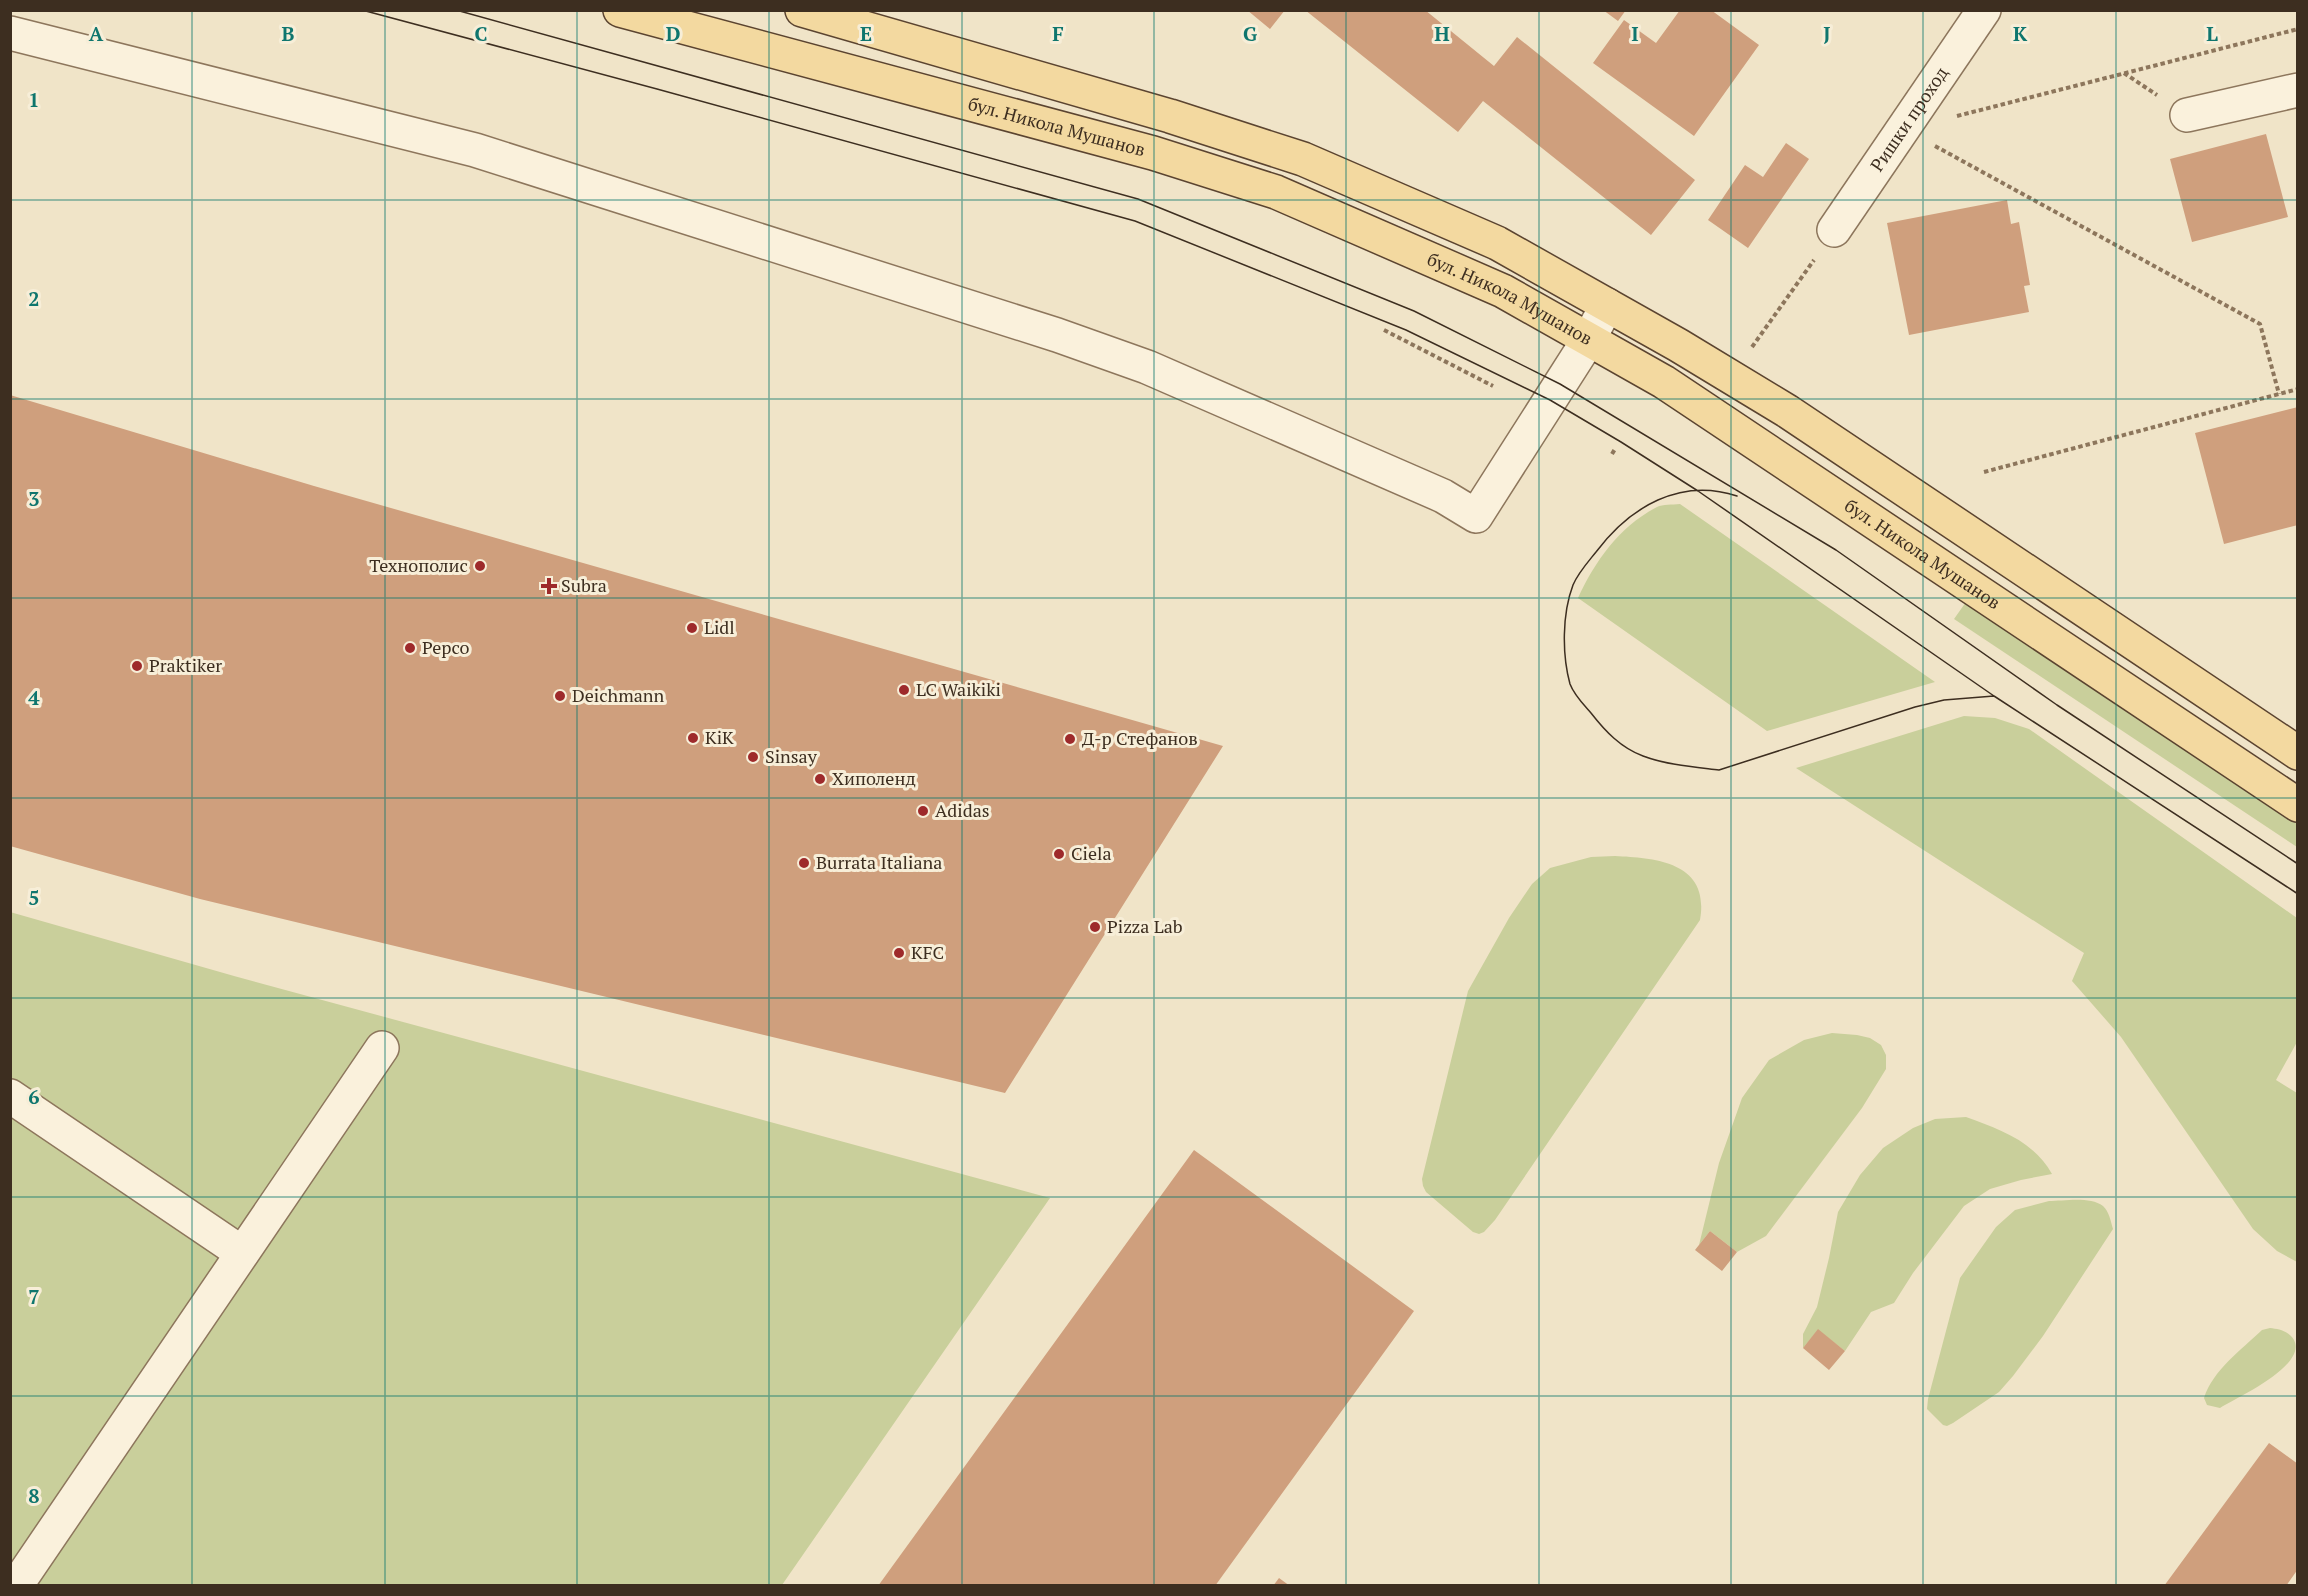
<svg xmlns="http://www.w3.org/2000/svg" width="2308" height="1596" font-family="'PT Serif',serif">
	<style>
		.green { fill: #c9cf9b }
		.building { fill: #cf9f7d }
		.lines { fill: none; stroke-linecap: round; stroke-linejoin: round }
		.minor-casing { stroke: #8d765c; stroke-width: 36 }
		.major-casing { stroke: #5b4430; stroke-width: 36 }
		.path { stroke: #8d765c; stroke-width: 4; stroke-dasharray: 4.5 3; stroke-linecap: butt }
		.minor { stroke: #faf1dc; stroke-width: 33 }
		.major { stroke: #f3d9a0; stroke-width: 33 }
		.tram { stroke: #3d2e20; stroke-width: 1.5 }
		.grid { fill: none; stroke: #0f766e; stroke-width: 1.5; stroke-opacity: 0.55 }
		.poi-dot { fill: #9e2a2b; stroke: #f7eed8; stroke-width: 2 }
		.labels { text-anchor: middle; stroke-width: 6; stroke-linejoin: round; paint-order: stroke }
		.street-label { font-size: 18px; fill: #3d2e20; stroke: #f7eed8 }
		.poi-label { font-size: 18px; fill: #3d2e20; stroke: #f7eed8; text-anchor: start }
		.grid-label { font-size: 20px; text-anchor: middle; font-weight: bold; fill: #0f766e; stroke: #f7eed8; stroke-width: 6; stroke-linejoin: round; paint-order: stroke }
	</style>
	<rect width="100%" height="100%" fill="#f0e4c8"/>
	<path class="green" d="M1680 504 1935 682 1767 731 1578 598C1595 561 1620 526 1657 507 1663 504 1672 505 1680 504Z
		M1966 602 2297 823V847L1954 619Z
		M1964 716 1995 718 2029 729 2297 918V1042L2276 1080 2297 1093V1262L2277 1251 2253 1229 2121 1037 2072 981 2084 953 1796 768Z
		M1615 856C1658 858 1710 863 1700 920L1495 1220 1484 1232 1479 1234 1473 1232 1426 1192 1423 1186 1422 1179 1468 991 1509 918 1532 884 1550 868 1591 857Z
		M10 912 234 976 1050 1198 782 1585H11Z
		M1832 1033 1857 1035 1870 1038 1881 1045 1886 1055V1069L1862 1108 1766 1236 1737 1252 1710 1231 1699 1245 1719 1163 1742 1098 1769 1060 1804 1040Z
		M1966 1117C1999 1129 2034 1141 2052 1174L2021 1180 1990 1189 1964 1206 1913 1273 1894 1303 1871 1312 1845 1351 1818 1330 1803 1348V1334L1817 1307 1829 1258 1838 1212 1860 1175 1883 1148 1913 1128 1935 1119Z
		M2049 1201C2064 1201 2090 1196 2103 1206 2109 1211 2111 1222 2113 1229L2043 1336 2013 1376 1999 1392 1953 1423 1947 1426 1943 1425 1927 1409 1928 1399 1960 1278 1996 1227 2015 1210Z
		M2270 1328C2279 1329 2289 1331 2294 1340 2307 1366 2238 1397 2220 1408L2207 1405 2204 1398C2213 1370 2241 1350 2262 1330Z"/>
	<path class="building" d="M1247 10H1285L1270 29Z
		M1305 10H1425L1494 66 1517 37 1695 180 1651 235 1483 101 1458 132Z
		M1603 10H1626L1618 21Z
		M1680 10H1711L1759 45 1694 136 1593 63 1624 20 1656 43Z
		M2266 134 2288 217 2192 242 2170 159Z
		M1786 143 1809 159 1748 248 1708 220 1745 165 1763 177Z
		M2007 200 2011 224 2019 222 2030 285 2024 286 2029 312 1909 335 1887 223Z
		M10 395 314 486 1223 746 1005 1093 200 899 10 846Z
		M2298 407V525L2224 544 2195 433Z
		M1194 1150 1414 1311 1215 1586H878Z
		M1710 1231 1737 1252 1722 1271 1695 1250Z
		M1818 1329 1845 1351 1829 1370 1803 1348Z
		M2269 1443 2298 1464V1569L2286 1586H2164Z
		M1279 1578 1290 1586H1273Z"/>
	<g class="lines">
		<g class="minor-casing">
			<g id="minor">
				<path d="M10 33 475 150 1057 335 1147 367 1443 496 1476 516 1589 339 1607 305"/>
				<path d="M2187 115 2298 90"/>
				<path id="s1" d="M1834 230 1984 10"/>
				<path d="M10 1096 242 1253"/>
				<path d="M16 1586 382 1048"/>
			</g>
		</g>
		<g class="major-casing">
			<g id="major">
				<path id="s2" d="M620 10 1153 153 1276 192 1503 291 1664 382 2298 805"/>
				<path d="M802 10 1170 116 1303 159 1497 243 1678 345 1787 411 2298 753"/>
			</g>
		</g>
		<path class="path" d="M2124 73 2157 95
			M1957 116 2298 29
			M1935 146 2260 324 2279 394
			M1384 330 1493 386
			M1752 347 1814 260
			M1612 454 1615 449
			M1984 472 2298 389"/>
		<use href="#minor" class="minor"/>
		<use href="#major" class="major"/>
		<path class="tram" d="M362 10 657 89 1135 221 1406 330 1550 400 1621 442 1698 491 1994 696 2298 894
			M456 10 1138 199 1414 311 1560 384 1836 550 2057 705 2298 864
			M1737 496C1680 477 1630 507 1596 552 1588 562 1578 573 1573 585 1562 614 1562 655 1570 684 1574 695 1584 705 1591 713 1605 731 1621 748 1643 756 1667 765 1694 767 1719 770L1915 707 1944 700 1994 696"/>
	</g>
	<path class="grid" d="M192 10V1586M385 10V1586M577 10V1586M769 10V1586M962 10V1586M1154 10V1586M1346 10V1586M1539 10V1586M1731 10V1586M1923 10V1586M2116 10V1586M10 200H2298M10 399H2298M10 598H2298M10 798H2298M10 998H2298M10 1197H2298M10 1396H2298"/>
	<g class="poi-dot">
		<circle cx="480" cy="566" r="6"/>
		<path d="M546 577h6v6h6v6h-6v6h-6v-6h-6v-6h6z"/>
		<circle cx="692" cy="628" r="6"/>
		<circle cx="410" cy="648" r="6"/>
		<circle cx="137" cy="666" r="6"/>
		<circle cx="904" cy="690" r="6"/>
		<circle cx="560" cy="696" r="6"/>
		<circle cx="693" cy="738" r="6"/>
		<circle cx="1070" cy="739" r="6"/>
		<circle cx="753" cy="757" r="6"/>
		<circle cx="820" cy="779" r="6"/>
		<circle cx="923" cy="811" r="6"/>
		<circle cx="1059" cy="854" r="6"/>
		<circle cx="804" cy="863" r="6"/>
		<circle cx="1095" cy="927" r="6"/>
		<circle cx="899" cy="953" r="6"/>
	</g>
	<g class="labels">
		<g class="street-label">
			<text dy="6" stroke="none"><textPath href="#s1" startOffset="134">Ришки проход</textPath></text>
			<text dy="6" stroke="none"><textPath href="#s2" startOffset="452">бул. Никола Мушанов</textPath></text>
			<text dy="6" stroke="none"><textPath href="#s2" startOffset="938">бул. Никола Мушанов</textPath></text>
			<text dy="6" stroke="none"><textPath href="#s2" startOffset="1424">бул. Никола Мушанов</textPath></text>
		</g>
		<g class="poi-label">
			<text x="468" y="572" text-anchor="end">Технополис</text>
			<text x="561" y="592">Subra</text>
			<text x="704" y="634">Lidl</text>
			<text x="422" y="654">Pepco</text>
			<text x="149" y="672">Praktiker</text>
			<text x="916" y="696">LC Waikiki</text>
			<text x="572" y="702">Deichmann</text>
			<text x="705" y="744">KiK</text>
			<text x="1082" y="745">Д-р Стефанов</text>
			<text x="765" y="763">Sinsay</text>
			<text x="832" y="785">Хиполенд</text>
			<text x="935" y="817">Adidas</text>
			<text x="1071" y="860">Ciela</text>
			<text x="816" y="869">Burrata Italiana</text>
			<text x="1107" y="933">Pizza Lab</text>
			<text x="911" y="959">KFC</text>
		</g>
	</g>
	<g class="grid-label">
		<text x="96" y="41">A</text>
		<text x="288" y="41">B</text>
		<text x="481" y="41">C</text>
		<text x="673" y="41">D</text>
		<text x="866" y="41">E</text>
		<text x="1058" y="41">F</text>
		<text x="1250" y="41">G</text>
		<text x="1442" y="41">H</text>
		<text x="1635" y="41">I</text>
		<text x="1827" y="41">J</text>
		<text x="2020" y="41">K</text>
		<text x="2212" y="41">L</text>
		<text x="34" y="107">1</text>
		<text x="34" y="306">2</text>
		<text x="34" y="506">3</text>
		<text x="34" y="705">4</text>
		<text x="34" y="905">5</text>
		<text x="34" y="1104">6</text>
		<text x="34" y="1304">7</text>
		<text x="34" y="1503">8</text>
	</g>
	<rect width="2308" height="1596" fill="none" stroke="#3d2e20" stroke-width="24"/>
</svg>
